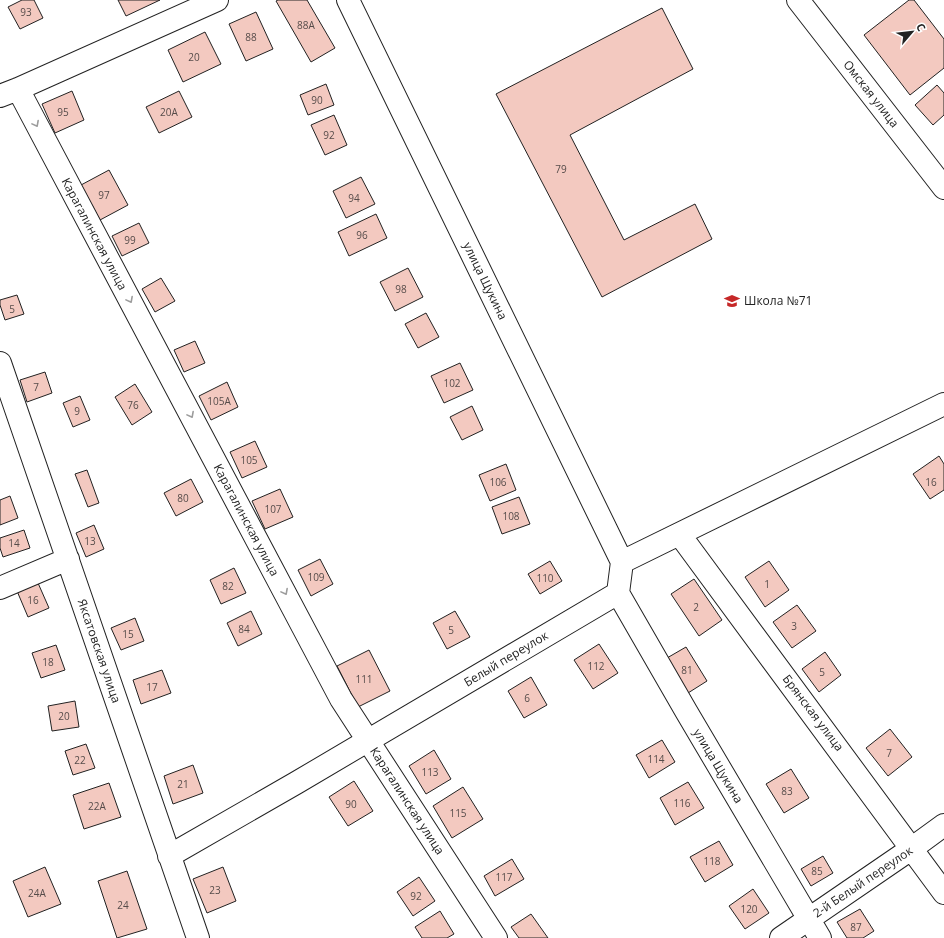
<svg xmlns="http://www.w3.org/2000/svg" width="944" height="938" font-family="'Open Sans',sans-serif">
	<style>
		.building { fill: #f3c9c0; stroke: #222 }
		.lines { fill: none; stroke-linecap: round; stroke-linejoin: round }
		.minor-casing { stroke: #222; stroke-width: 24 }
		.minor { stroke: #fff; stroke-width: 22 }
		.oneway { stroke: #9c9c9c }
		.labels { text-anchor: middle; stroke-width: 3; stroke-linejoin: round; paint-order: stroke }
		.number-label { font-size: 10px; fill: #564c4a }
		.street-label { font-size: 12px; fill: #222; stroke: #fff }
		.poi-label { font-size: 12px; fill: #222; stroke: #fff; text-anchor: start }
	</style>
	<rect width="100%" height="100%" fill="#fff"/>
	<path class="building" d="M22 0H34L43 18 20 29 8 7Z
		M118 0H160L126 16Z
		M278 0H307L335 48 311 62 276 1Z
		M909 0H914L944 39V68L910 95 864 35Z
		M662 8 693 69 570 135 624 240 695 204 712 239 602 297 496 94Z
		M256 12 273 49 246 61 229 24Z
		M205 32 221 64 183 82 168 50Z
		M326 84 334 105 308 115 300 95Z
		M937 85 944 93V115L933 125 915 105Z
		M72 91 84 120 55 133 42 104Z
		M179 91 192 117 159 133 146 107Z
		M334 115 347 145 325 155 311 125Z
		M109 170 128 205 100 220 81 185Z
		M361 177 375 204 346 218 333 191Z
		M376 214 387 238 349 256 338 232Z
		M139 223 149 243 122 256 112 236Z
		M408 268 423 297 395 311 380 282Z
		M161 278 175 301 155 312 142 289Z
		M17 295 24 314 5 320 0 305V300Z
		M426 313 439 337 418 348 405 324Z
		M195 341 205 363 184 372 174 350Z
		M460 363 473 390 444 403 431 376Z
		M45 372 52 393 27 402 20 380Z
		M227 382 238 407 211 420 199 396Z
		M135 384 152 412 132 425 115 397Z
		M80 396 90 420 73 427 63 403Z
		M472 406 483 430 462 440 450 417Z
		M255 441 267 467 242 478 230 452Z
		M939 456 944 464V490L930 499 913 474Z
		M506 464 516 490 490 501 479 475Z
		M87 470 99 503 88 507 75 474Z
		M191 479 203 502 176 516 164 493Z
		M280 489 293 517 265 529 252 501Z
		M10 496 18 518 0 525V500Z
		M519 497 530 524 502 534 492 507Z
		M94 525 104 549 86 557 76 533Z
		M24 530 30 548 3 557 0 548V538Z
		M320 559 333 584 311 596 298 570Z
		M550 561 562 581 540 594 528 574Z
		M769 561 789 590 765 607 745 577Z
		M234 568 246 593 221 604 210 580Z
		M694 579 722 620 699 636 671 594Z
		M38 583 49 608 28 617 17 591Z
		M797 605 816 631 792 648 773 622Z
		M251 611 262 634 238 646 227 623Z
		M455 611 470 637 447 649 433 623Z
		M135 618 144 641 121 650 111 628Z
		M599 644 618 673 593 689 574 660Z
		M56 645 65 670 41 678 32 653Z
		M686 647 707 681 688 693 667 658Z
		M369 650 390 691 358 707 337 666Z
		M825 652 841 675 819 692 802 669Z
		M162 670 171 693 141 704 133 680Z
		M531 677 547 705 524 718 508 691Z
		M75 701 79 727 52 731 48 706Z
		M890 729 912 757 888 776 866 748Z
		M662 740 675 762 649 778 636 755Z
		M86 744 95 768 73 775 65 751Z
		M434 750 451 779 426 794 409 766Z
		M193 765 203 793 173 804 164 776Z
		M791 769 809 798 784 813 766 784Z
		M354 781 373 811 348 826 329 797Z
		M688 782 704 808 675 825 660 798Z
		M109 783 121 817 84 829 73 795Z
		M463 787 483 819 452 838 433 806Z
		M719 841 733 865 705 882 690 857Z
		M823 856 833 873 811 886 801 869Z
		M512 859 524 879 495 896 484 876Z
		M45 867 61 904 28 917 13 881Z
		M223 867 236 901 207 913 193 879Z
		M127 871 147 929 117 938 98 881Z
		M419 877 435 901 413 916 397 892Z
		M753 889 769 913 745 929 729 906Z
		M860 909 874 931 863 938H847L837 922Z
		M440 911 454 934 447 938H422L415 927Z
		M531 914 548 938H519L511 927Z"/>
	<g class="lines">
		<g class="minor-casing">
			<path id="minor" d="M348 0 622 562
				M798 0 944 188
				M18 89 341 699 496 938
				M0 96 18 89 217 0
				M0 363 198 938
				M680 535 944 893
				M622 562 944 404
				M0 588 68 559
				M618 593 686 711 820 938
				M169 856 296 783 618 593 622 562
				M781 938 911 849 944 825"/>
		</g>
		<use href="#minor" class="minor"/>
	</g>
	<defs><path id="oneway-chevron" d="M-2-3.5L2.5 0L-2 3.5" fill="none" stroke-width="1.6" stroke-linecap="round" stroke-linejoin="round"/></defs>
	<g class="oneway">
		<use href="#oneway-chevron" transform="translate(36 124) rotate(62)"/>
		<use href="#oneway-chevron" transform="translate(130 300) rotate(62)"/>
		<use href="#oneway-chevron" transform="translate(191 415) rotate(62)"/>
		<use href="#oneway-chevron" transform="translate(285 592) rotate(62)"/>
	</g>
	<defs>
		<g id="school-bare" transform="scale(1.2)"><path d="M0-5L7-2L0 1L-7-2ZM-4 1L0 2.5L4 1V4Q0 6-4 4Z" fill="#c62828" stroke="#fff" stroke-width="2.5" paint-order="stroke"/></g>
	</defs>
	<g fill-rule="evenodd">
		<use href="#school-bare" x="732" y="301"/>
	</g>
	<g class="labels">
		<g class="number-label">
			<text x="26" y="16">93</text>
			<text x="306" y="29">88А</text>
			<text x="251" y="41">88</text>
			<text x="194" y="61">20</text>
			<text x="317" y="104">90</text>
			<text x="63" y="116">95</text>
			<text x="169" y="116">20А</text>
			<text x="329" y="139">92</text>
			<text x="561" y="173">79</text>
			<text x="104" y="199">97</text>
			<text x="354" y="202">94</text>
			<text x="362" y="239">96</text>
			<text x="130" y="244">99</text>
			<text x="401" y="293">98</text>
			<text x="12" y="313">5</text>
			<text x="452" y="387">102</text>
			<text x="36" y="391">7</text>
			<text x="219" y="405">105А</text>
			<text x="133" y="409">76</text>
			<text x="77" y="415">9</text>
			<text x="249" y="464">105</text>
			<text x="498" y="486">106</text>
			<text x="931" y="486">16</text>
			<text x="183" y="502">80</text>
			<text x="273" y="513">107</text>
			<text x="511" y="520">108</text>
			<text x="90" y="545">13</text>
			<text x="14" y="547">14</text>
			<text x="316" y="581">109</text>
			<text x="545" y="582">110</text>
			<text x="767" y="588">1</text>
			<text x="228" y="590">82</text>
			<text x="33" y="604">16</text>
			<text x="696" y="611">2</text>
			<text x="794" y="630">3</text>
			<text x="244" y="633">84</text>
			<text x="451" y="634">5</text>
			<text x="128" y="638">15</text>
			<text x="48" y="666">18</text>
			<text x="596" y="670">112</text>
			<text x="687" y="674">81</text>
			<text x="822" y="676">5</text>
			<text x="364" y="683">111</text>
			<text x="152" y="691">17</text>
			<text x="527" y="702">6</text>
			<text x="64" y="720">20</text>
			<text x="889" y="757">7</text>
			<text x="656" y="763">114</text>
			<text x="80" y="764">22</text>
			<text x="430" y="776">113</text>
			<text x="183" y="788">21</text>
			<text x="787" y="795">83</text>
			<text x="682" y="807">116</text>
			<text x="351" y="808">90</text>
			<text x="97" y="810">22А</text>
			<text x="458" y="817">115</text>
			<text x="712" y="865">118</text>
			<text x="817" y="875">85</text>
			<text x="504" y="881">117</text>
			<text x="215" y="894">23</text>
			<text x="37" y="897">24А</text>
			<text x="416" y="900">92</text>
			<text x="123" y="909">24</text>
			<text x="749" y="913">120</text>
			<text x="856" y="931">87</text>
		</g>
		<g class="street-label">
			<text transform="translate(871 94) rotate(52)" y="4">Омская улица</text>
			<text transform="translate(94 234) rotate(62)" y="4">Карагалинская улица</text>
			<text transform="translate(485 281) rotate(64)" y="4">улица Щукина</text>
			<text transform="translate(246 520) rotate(62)" y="4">Карагалинская улица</text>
			<text transform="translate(99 651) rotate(71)" y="4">Яксатовская улица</text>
			<text transform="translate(506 659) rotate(-31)" y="4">Белый переулок</text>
			<text transform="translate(813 713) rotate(53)" y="4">Брянская улица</text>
			<text transform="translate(718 766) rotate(59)" y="4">улица Щукина</text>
			<text transform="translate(407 801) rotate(57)" y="4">Карагалинская улица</text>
			<text transform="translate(863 882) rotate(-34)" y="4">2-й Белый переулок</text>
		</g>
		<g class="poi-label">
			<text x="744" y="305">Школа №71</text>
		</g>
	</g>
	<g transform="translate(912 32) rotate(62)" stroke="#ffffff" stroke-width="3" paint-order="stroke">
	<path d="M0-3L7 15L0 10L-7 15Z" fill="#222222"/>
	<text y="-6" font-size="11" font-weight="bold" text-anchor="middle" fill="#222222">С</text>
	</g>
</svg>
